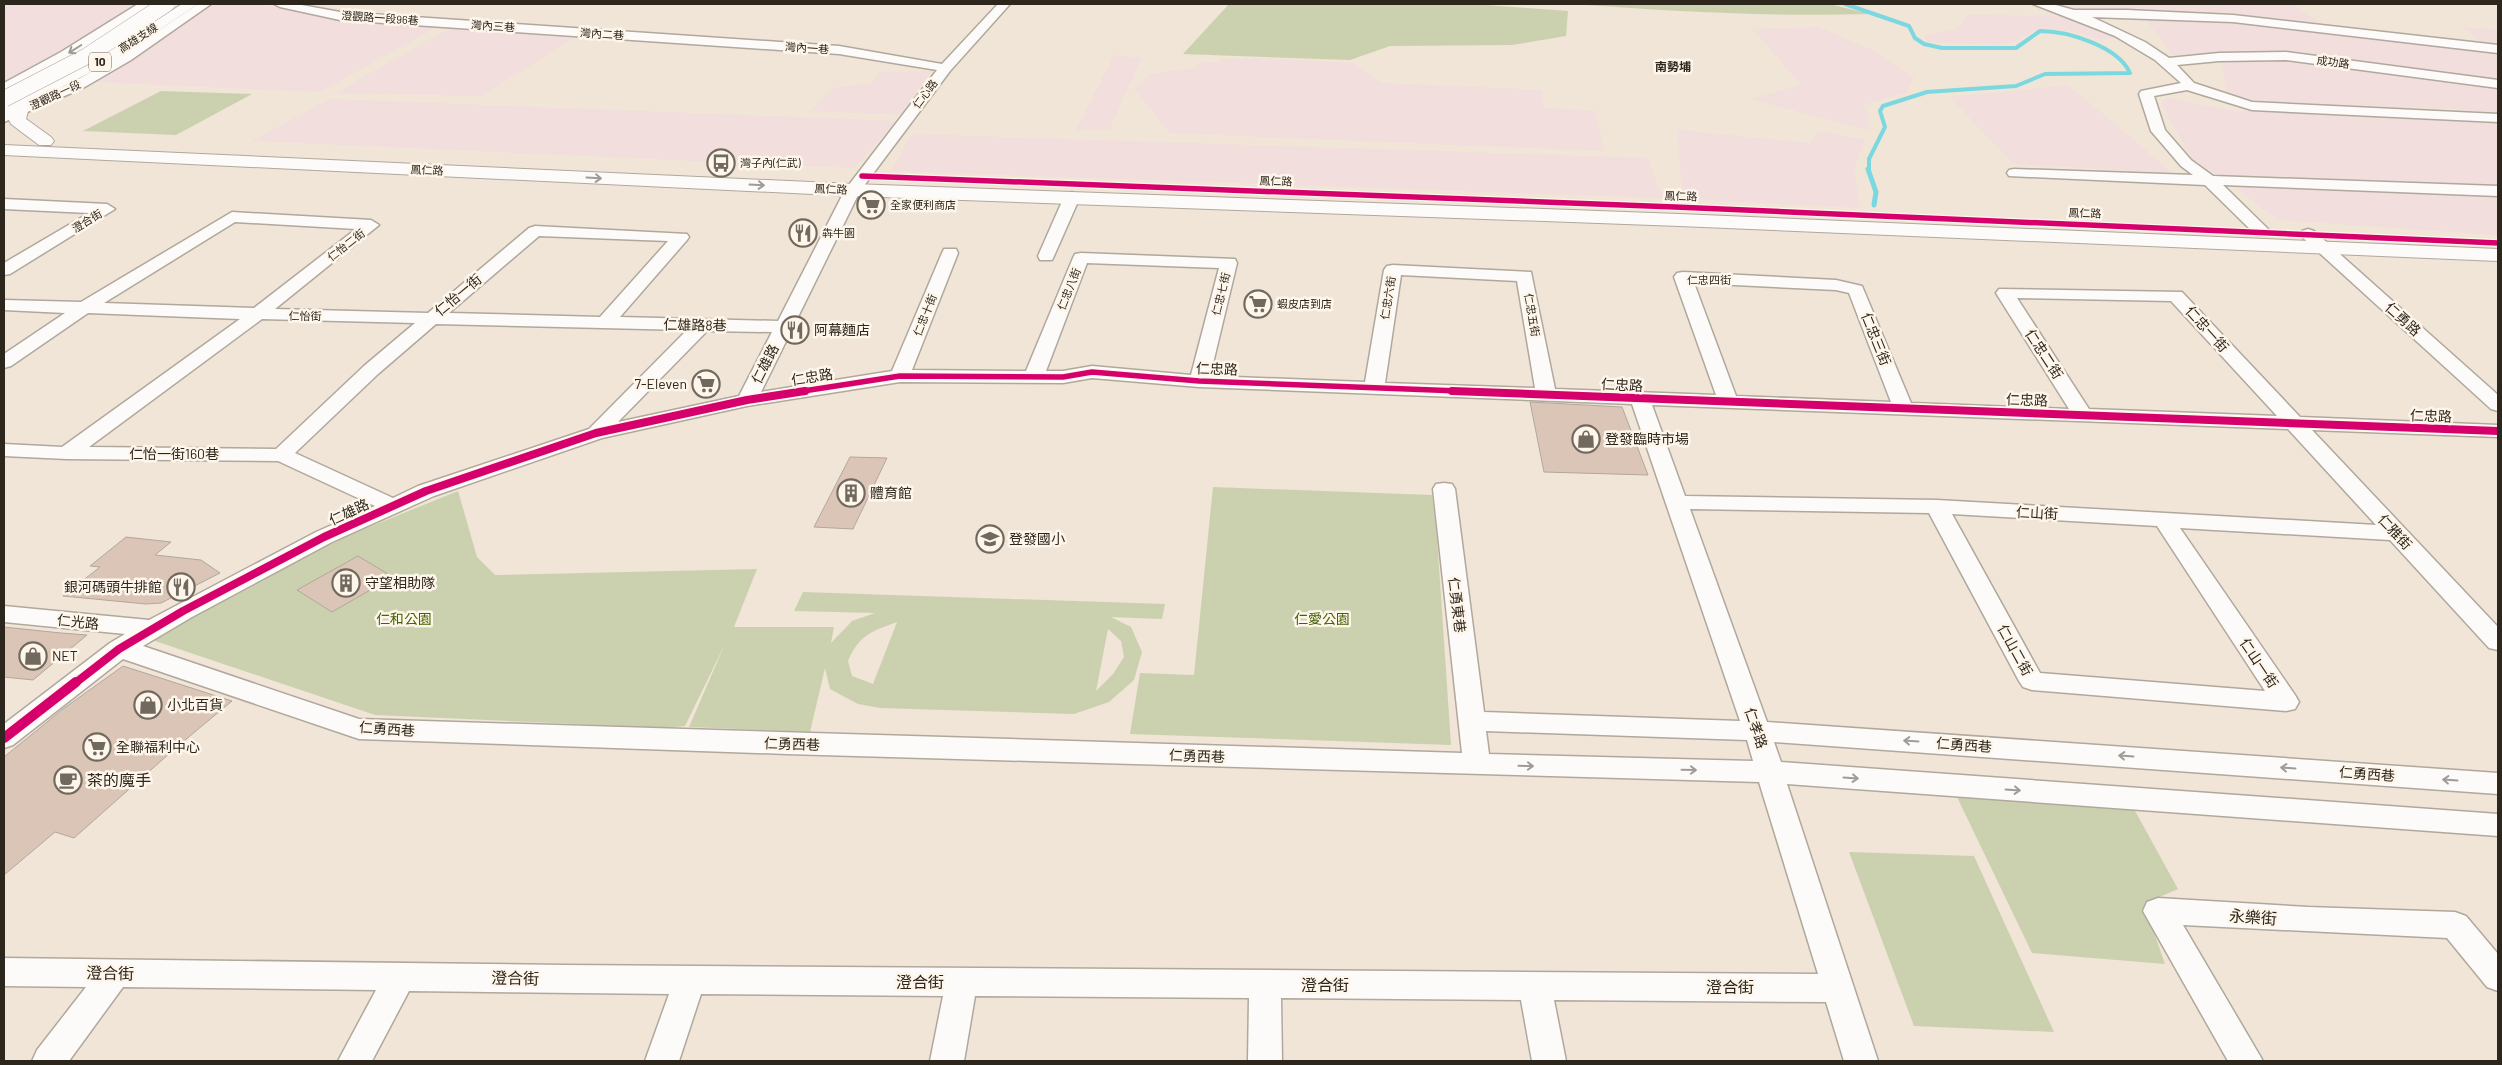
<svg xmlns="http://www.w3.org/2000/svg" width="2502" height="1065" font-family="Barlow,'Noto Sans TC',sans-serif">
	<style>
		.industrial { fill: #f1dedd }
		.green { fill: #cbd1af; fill-rule: evenodd }
		.lines { fill: none; stroke-linecap: round; stroke-linejoin: round }
		.stream-far1 { stroke: #7cd8e0; stroke-width: 4 }
		.stream { stroke: #7cd8e0; stroke-width: 5 }
		.building { fill: #dbc5b6; stroke: #b2a79e }
		.minor-casing { stroke: #b0a89d; stroke-width: 3 }
		.major-casing { stroke: #b0a89d; stroke-width: 2 }
		.highway-casing { stroke: #b0a89d; stroke-width: 2 }
		.minor { fill: #fdfbf9; fill-rule: evenodd }
		.major { fill: #fdfbf9; fill-rule: evenodd }
		.highway { fill: #fdfbf9; fill-rule: evenodd }
		.highway-bridge-casing { stroke: #b0a89d; stroke-width: 17; stroke-linecap: butt }
		.highway-bridge { stroke: #fdfbf9; stroke-width: 16 }
		.cycleway-far2-casing { stroke: #fef6eb; stroke-width: 8 }
		.cycleway-far1-casing { stroke: #fef6eb; stroke-width: 11 }
		.cycleway-casing { stroke: #fef6eb; stroke-width: 13 }
		.cycleway-far2 { stroke: #d6006c; stroke-width: 5.5 }
		.cycleway-far1 { stroke: #d6006c; stroke-width: 8 }
		.cycleway { stroke: #d6006c; stroke-width: 10 }
		.oneway { stroke: #9f9b96 }
		.labels { text-anchor: middle; stroke-width: 5; stroke-linejoin: round; paint-order: stroke }
		.far-street-label { font-size: 11px; fill: #2d261c; stroke: #fef6eb }
		.far-poi-label { font-size: 11px; fill: #2d261c; stroke: #fef6eb; text-anchor: start }
		.shield { fill: #fef6eb; stroke: #6c645a; stroke-width: 1 }
		.shield-label { font-size: 12px; font-weight: bold; fill: #2d261c }
		.far-neighbourhood-label { font-size: 12px; font-weight: bold; fill: #2d261c; stroke: #fef6eb }
		.street-label { font-size: 14px; fill: #2d261c; stroke: #fef6eb }
		.poi-label { font-size: 14px; fill: #2d261c; stroke: #fef6eb; text-anchor: start }
		.park-label { font-size: 14px; fill: #466301; stroke: #fef6eb }
		.near-poi-label { font-size: 16px; fill: #2d261c; stroke: #fef6eb; text-anchor: start }
		.near-street-label { font-size: 16px; fill: #2d261c; stroke: #fef6eb }
	</style>
	<rect width="100%" height="100%" fill="#f0e5d6"/>
	<path class="industrial" d="M4 4H134L51 60 10 80H4Z
		M212 4H258L319 15 438 26 320 92 94 82Z
		M2055 4H2293L2324 25 2220 12 2078 8Z
		M1967 15 2071 16 2121 38 2098 39 2080 33 2048 28 2033 31 2019 40 2002 45 1928 42 1924 35 1956 30Z
		M2161 18 2234 22 2498 54V82L2274 52 2173 55 2146 20Z
		M452 27 577 36 482 96 336 93Z
		M1818 27 1877 52 1914 77 1906 93 1862 105 1869 115 1868 130 1751 99 1802 85 1752 29Z
		M2462 27 2498 30V47L2484 45Z
		M1114 55 1141 58 1109 130H1076Z
		M1263 58 1353 63 1381 83 1542 90 1544 108 1595 111 1605 151 1170 133 1134 89 1149 74 1196 68 1201 62 1219 63 1222 59Z
		M2263 59 2498 88V114L2457 109 2266 103 2227 95 2221 60Z
		M932 71 900 114 810 111 833 88 872 83 880 72Z
		M2068 85 2173 173 2013 164 1950 97Z
		M2167 98 2229 110 2498 123V187L2219 176 2192 159 2161 103Z
		M330 99 896 121 855 168 252 141Z
		M1677 130 1810 143 1819 131 1865 140 1854 168 1860 208 1683 199Z
		M912 134 1648 158 1662 198 891 171Z
		M2235 187 2498 195V235L2278 220Z"/>
	<path class="green" d="M1229 4H1473L1568 11 1566 36 1512 45 1390 46 1350 60 1183 54Z
		M1571 4H1829L1870 14C1770 17 1671 11 1571 4Z
		M161 91 252 94 176 135 83 131Z
		M1213 487 1432 495 1437 537 1451 745 1130 734 1140 673 1194 675Z
		M458 491 477 557 495 575 757 569 734 627H834L831 643 852 621 875 613 794 611 803 592 1165 604 1162 619 1111 617 1131 627 1142 652 1134 680 1109 702 1074 714 880 708 858 704 830 689 825 668 810 732 689 727 725 644 685 726 666 728 375 715 149 639 250 588 327 544ZM897 622 873 684 852 676 848 661C859 635 872 631 897 622ZM1108 629 1121 641 1124 657 1113 674 1096 691Z
		M1957 797 2134 809 2178 889 2150 901 2146 910 2165 964 2032 953Z
		M1849 852 1974 856 2054 1032 1914 1026Z"/>
	<g class="lines">
		<path class="stream-far1" d="M1845 4 1909 26 1915 38 1924 44 1942 48H2016L2040 31C2067 31 2118 46 2130 73L2045 74 2016 86 1927 92 1883 106 1880 111 1885 127 1869 159V170"/>
		<path class="stream" d="M1868 169 1876 192 1874 205"/>
	</g>
	<path class="building" d="M1530 402 1622 407 1648 475 1544 472Z
		M850 457 887 458 853 529 814 527Z
		M126 537 171 542 155 555 201 560 220 573 161 603 146 604 63 596 100 567 90 566Z
		M358 556 393 577 332 612 297 590Z
		M4 627 61 633 87 635 33 680 4 677Z
		M123 666 232 701 179 745 74 838 55 832 4 875V757L63 709Z"/>
	<g class="lines">
		<g class="minor-casing">
			<path id="minor" d="M138 4H152L69 58 4 92V83L61 52Z
				M198 4H211L131 60 83 88 4 122V113L73 82 123 54Z
				M274 4H296L340 12 839 46 942 64 998 4H1010L950 71 860 191 761 392 892 371 942 253 944 249H956L958 253 912 370 1026 371 1073 258 1075 254 1081 253 1235 259 1237 263 1210 376 1365 382 1384 270 1387 266 1393 265 1531 272 1555 389 1716 395 1674 277 1677 273 1683 272 1836 280 1862 286 1911 403 2069 409 1996 293 1999 289 2182 292 2300 417 2498 425V437L2312 430 2498 627V650L2489 648 2390 540 2180 528 2295 695 2299 702 2295 709 2286 711 2032 690 2023 687 2019 681 1929 513 1690 509 1767 722 2498 773V794L1774 742 1781 762 2498 814V836L1787 784 1878 1061H1844L1826 1002 1554 1000 1566 1061H1532L1521 1000 1281 998 1282 1061H1248L1249 998 975 996 964 1061H930L943 996 701 994 679 1061H645L669 994 409 991 372 1061H338L376 990 123 987 69 1061H32L37 1050 86 987 4 986V958L564 965 1818 974 1759 782 787 754 359 739 123 659 13 745 4 748V724L110 643 125 634 4 622V606L149 620 316 532 375 506 278 461 67 459 4 456V444L62 447 240 319 88 313 11 366 4 368V354L65 313 4 310V300L81 302 232 212 371 220 379 225 275 309 428 313 529 228 535 226 687 234 689 237 687 240 620 317 778 321 845 190 937 70 839 54 340 20 280 7ZM235 222 356 229 254 308 104 303ZM539 236 668 241 600 317 449 313ZM1087 263 1219 268 1191 375 1092 366 1063 371H1046ZM1401 275 1517 281 1535 388 1385 383ZM1694 283 1836 290 1849 293 1891 402 1736 396ZM2017 298 2171 301 2277 416 2089 409ZM262 319 415 323 364 366 276 449 89 447ZM436 324 687 330 589 429 418 486 393 498 295 453 378 374ZM707 331 772 332 739 396 618 422ZM1092 378 1199 387 1632 404 1740 721 1484 712 1455 489 1452 484 1444 483 1436 484 1433 489 1462 753 359 719 143 646 192 617 332 542 434 496 602 438 747 406 900 382 1063 383ZM1652 405 2288 429 2376 525 1937 500 1685 496ZM1952 514 2157 526 2265 691 2040 673ZM1486 731 1747 740 1753 761 1489 754Z
				M2033 4H2052L2074 10H2127L2233 15 2498 45V53L2233 22 2092 17 2145 42 2169 58 2219 53 2286 52 2498 80V88L2286 60 2219 61 2177 65 2194 83 2252 102 2498 114V122L2252 110 2187 90 2154 96 2165 130 2191 160 2213 176 2498 186V196L2223 185 2268 229 2270 232 2268 235H2256L2205 185 2009 176 2007 173 2009 170 2014 169 2193 175 2181 166 2151 131 2139 94 2141 91 2181 83 2155 60 2115 36Z
				M1072 192 1080 197 1054 256 1052 260H1040L1038 256 1064 197Z
				M4 199 107 204 115 209 10 274 4 275V263L89 213 4 209Z
				M2308 229 2314 231 2498 395V411L2491 409 2302 237 2300 234 2302 231Z
				M2158 898 2308 907 2455 912 2466 916 2498 954V991L2487 987 2447 938 2183 925 2263 1061H2228L2143 911 2147 902Z"/>
		</g>
		<g class="major-casing">
			<path id="major" d="M20 106 26 107 28 111 26 119 51 137 54 141 51 145H39L11 124 9 120 14 107Z
				M4 145 853 184 1679 214 2498 249V261L1679 226 853 196 4 155Z"/>
		</g>
		<g class="highway-casing">
			<path id="highway" d="M182 4H198L114 60 4 117V106L104 54Z"/>
		</g>
		<use href="#minor" class="minor"/>
		<use href="#major" class="major"/>
		<use href="#highway" class="highway"/>
		<g class="highway-bridge-casing">
			<path id="highway-bridge" d="M4 99 87 56 166 4"/>
		</g>
		<use href="#highway-bridge" class="highway-bridge"/>
		<g class="cycleway-far2-casing">
			<path id="cycleway-far2" d="M862 176 1675 207 2498 243
				M797 392 900 376 1063 377 1092 372 1199 381 1485 392"/>
		</g>
		<g class="cycleway-far1-casing">
			<path id="cycleway-far1" d="M1452 391 2498 431
				M74 684 119 649 183 611 324 537 426 491 596 433 747 400 805 391"/>
		</g>
		<g class="cycleway-casing">
			<path id="cycleway" d="M4 738 76 682"/>
		</g>
		<use href="#cycleway-far2" class="cycleway-far2"/>
		<use href="#cycleway-far1" class="cycleway-far1"/>
		<use href="#cycleway" class="cycleway"/>
	</g>
	<defs><path id="oneway-shaft" d="M-6 0H5M1.5-3L5.5 0L1.5 3" fill="none" stroke-width="1.6" stroke-linecap="round" stroke-linejoin="round" transform="scale(1.25)"/></defs>
	<g class="oneway">
		<use href="#oneway-shaft" transform="translate(75 49) rotate(148)"/>
		<use href="#oneway-shaft" transform="translate(594 178) rotate(3)"/>
		<use href="#oneway-shaft" transform="translate(757 185) rotate(3)"/>
		<use href="#oneway-shaft" transform="translate(1911 741) rotate(-176)"/>
		<use href="#oneway-shaft" transform="translate(2126 756) rotate(-176)"/>
		<use href="#oneway-shaft" transform="translate(1526 766) rotate(1)"/>
		<use href="#oneway-shaft" transform="translate(2288 768) rotate(-176)"/>
		<use href="#oneway-shaft" transform="translate(1689 770) rotate(1)"/>
		<use href="#oneway-shaft" transform="translate(1851 778) rotate(4)"/>
		<use href="#oneway-shaft" transform="translate(2450 780) rotate(-176)"/>
		<use href="#oneway-shaft" transform="translate(2013 790) rotate(4)"/>
	</g>
	<defs>
		<g id="bus-ring" transform="scale(1.4375)"><circle r="9.5" fill="#fef6eb" stroke="#71695d" stroke-width="1.5"/><path d="M-5-6H5V4H4V6H2V4H-2V6H-4V4H-5ZM-3.5-4V0h7V-4ZM-3.5 1.2v1.5H-2V1.2ZM2 1.2v1.5H3.5V1.2Z" fill="#71695d"/></g>
		<g id="supermarket-ring" transform="scale(1.4375)"><circle r="9.5" fill="#fef6eb" stroke="#71695d" stroke-width="1.5"/><path d="M-6-5.5h2.5l.6 2H6L4.5 2H-2.5L-4.4-4H-6ZM-1.5 3.2a1.3 1.3 0 1 0 .1 0ZM3 3.2a1.3 1.3 0 1 0 .1 0Z" fill="#71695d"/></g>
		<g id="restaurant-ring" transform="scale(1.4375)"><circle r="9.5" fill="#fef6eb" stroke="#71695d" stroke-width="1.5"/><path d="M-5-6h1v4h1v-4h1v4h1v-4h1v5L-1.5 .5V6h-2V.5L-5-1ZM5-6V6H3V1.5H1.5Q1.5-4 5-6Z" fill="#71695d"/></g>
		<g id="shop-ring" transform="scale(1.4375)"><circle r="9.5" fill="#fef6eb" stroke="#71695d" stroke-width="1.5"/><path d="M-5-2.5h2.3a2.7 3.5 0 0 1 5.4 0H5L5.5 6h-11ZM-1.5-2.5h3a1.5 2.3 0 0 0-3 0Z" fill="#71695d"/></g>
		<g id="building-ring" transform="scale(1.4375)"><circle r="9.5" fill="#fef6eb" stroke="#71695d" stroke-width="1.5"/><path d="M-4-6H4V6H1V3H-1V6H-4ZM-2.5-4.3h1.7v1.8h-1.7ZM.8-4.3h1.7v1.8H.8ZM-2.5-1h1.7V.8h-1.7ZM.8-1h1.7V.8H.8Z" fill="#71695d"/></g>
		<g id="school-ring" transform="scale(1.4375)"><circle r="9.5" fill="#fef6eb" stroke="#71695d" stroke-width="1.5"/><path d="M0-5L7-2L0 1L-7-2ZM-4 1L0 2.5L4 1V4Q0 6-4 4Z" fill="#71695d"/></g>
		<g id="cafe-ring" transform="scale(1.4375)"><circle r="9.5" fill="#fef6eb" stroke="#71695d" stroke-width="1.5"/><path d="M-5.5-4.5H6V0H3Q3 3.5 0 3.5H-2.5Q-5.5 3.5-5.5 0ZM3-3.2v2h1.7v-2ZM-6 4.5H4V6H-6Z" fill="#71695d"/></g>
	</defs>
	<g fill-rule="evenodd">
		<use href="#bus-ring" x="721" y="163"/>
		<use href="#supermarket-ring" x="871" y="205"/>
		<use href="#restaurant-ring" x="803" y="233"/>
		<use href="#supermarket-ring" x="1258" y="304"/>
		<use href="#restaurant-ring" x="795" y="330"/>
		<use href="#supermarket-ring" x="706" y="384"/>
		<use href="#shop-ring" x="1586" y="439"/>
		<use href="#building-ring" x="851" y="493"/>
		<use href="#school-ring" x="990" y="539"/>
		<use href="#building-ring" x="346" y="583"/>
		<use href="#restaurant-ring" x="181" y="587"/>
		<use href="#shop-ring" x="33" y="656"/>
		<use href="#shop-ring" x="148" y="705"/>
		<use href="#supermarket-ring" x="97" y="747"/>
		<use href="#cafe-ring" x="68" y="780"/>
	</g>
	<g class="labels">
		<g class="far-street-label">
			<text transform="translate(380 18) rotate(4)" y="4">澄觀路一段96巷</text>
			<text transform="translate(493 26) rotate(4)" y="4">灣內三巷</text>
			<text transform="translate(602 34) rotate(4)" y="4">灣內二巷</text>
			<text transform="translate(138 38) rotate(-33)" y="4">高雄支線</text>
			<text transform="translate(807 48) rotate(4)" y="4">灣內一巷</text>
			<text transform="translate(2333 62) rotate(7)" y="4">成功路</text>
			<text transform="translate(925 94) rotate(-53)" y="4">仁心路</text>
			<text transform="translate(55 95) rotate(-25)" y="4">澄觀路一段</text>
			<text transform="translate(427 170) rotate(3)" y="4">鳳仁路</text>
			<text transform="translate(1276 181) rotate(2)" y="4">鳳仁路</text>
			<text transform="translate(831 189) rotate(3)" y="4">鳳仁路</text>
			<text transform="translate(1681 196) rotate(2)" y="4">鳳仁路</text>
			<text transform="translate(2085 213) rotate(2)" y="4">鳳仁路</text>
			<text transform="translate(87 221) rotate(-31)" y="4">澄合街</text>
			<text transform="translate(346 245) rotate(-38)" y="4">仁怡二街</text>
			<text x="1709" y="284">仁忠四街</text>
			<text transform="translate(1069 289) rotate(-68)" y="4">仁忠八街</text>
			<text transform="translate(1221 294) rotate(-76)" y="4">仁忠七街</text>
			<text transform="translate(1388 298) rotate(-81)" y="4">仁忠六街</text>
			<text transform="translate(925 315) rotate(-68)" y="4">仁忠十街</text>
			<text transform="translate(1532 315) rotate(80)" y="4">仁忠五街</text>
			<text transform="translate(305 316) rotate(1)" y="4">仁怡街</text>
		</g>
		<g class="far-poi-label">
			<text x="740" y="167">灣子內(仁武)</text>
			<text x="890" y="209">全家便利商店</text>
			<text x="822" y="237">犇牛園</text>
			<text x="1277" y="308">蝦皮店到店</text>
		</g>
		<rect class="shield" x="89" y="52.5" width="22" height="19" rx="4"/>
		<g class="shield-label">
			<text x="100" y="66">10</text>
		</g>
		<g class="far-neighbourhood-label">
			<text x="1673" y="71">南勢埔</text>
		</g>
		<g class="street-label">
			<text transform="translate(458 295) rotate(-40)" y="5">仁怡一街</text>
			<text transform="translate(2403 319) rotate(42)" y="5">仁勇路</text>
			<text transform="translate(695 325) rotate(1)" y="5">仁雄路8巷</text>
			<text transform="translate(2207 329) rotate(48)" y="5">仁忠一街</text>
			<text transform="translate(1876 339) rotate(68)" y="5">仁忠三街</text>
			<text transform="translate(2044 354) rotate(57)" y="5">仁忠二街</text>
			<text transform="translate(765 364) rotate(-63)" y="5">仁雄路</text>
			<text transform="translate(1217 369) rotate(2)" y="5">仁忠路</text>
			<text transform="translate(812 377) rotate(-9)" y="5">仁忠路</text>
			<text transform="translate(1622 385) rotate(3)" y="5">仁忠路</text>
			<text transform="translate(2027 400) rotate(2)" y="5">仁忠路</text>
			<text transform="translate(2431 416) rotate(2)" y="5">仁忠路</text>
			<text x="174" y="459">仁怡一街160巷</text>
			<text transform="translate(349 512) rotate(-25)" y="5">仁雄路</text>
			<text transform="translate(2037 513) rotate(3)" y="5">仁山街</text>
			<text transform="translate(2395 532) rotate(47)" y="5">仁雅街</text>
			<text transform="translate(1457 605) rotate(83)" y="5">仁勇東巷</text>
			<text transform="translate(78 622) rotate(6)" y="5">仁光路</text>
			<text transform="translate(2015 650) rotate(61)" y="5">仁山二街</text>
			<text transform="translate(2259 663) rotate(56)" y="5">仁山一街</text>
			<text transform="translate(1756 728) rotate(71)" y="5">仁孝路</text>
			<text transform="translate(387 729) rotate(4)" y="5">仁勇西巷</text>
			<text transform="translate(792 744) rotate(2)" y="5">仁勇西巷</text>
			<text transform="translate(1964 745) rotate(4)" y="5">仁勇西巷</text>
			<text transform="translate(1197 756) rotate(2)" y="5">仁勇西巷</text>
			<text transform="translate(2367 774) rotate(4)" y="5">仁勇西巷</text>
		</g>
		<g class="poi-label">
			<text x="814" y="335">阿幕麵店</text>
			<text x="687" y="389" text-anchor="end">7-Eleven</text>
			<text x="1605" y="444">登發臨時市場</text>
			<text x="870" y="498">體育館</text>
			<text x="1009" y="544">登發國小</text>
			<text x="365" y="588">守望相助隊</text>
			<text x="162" y="592" text-anchor="end">銀河碼頭牛排館</text>
			<text x="52" y="661">NET</text>
			<text x="167" y="710">小北百貨</text>
			<text x="116" y="752">全聯福利中心</text>
		</g>
		<g class="park-label">
			<text x="404" y="624">仁和公園</text>
			<text x="1322" y="624">仁愛公園</text>
		</g>
		<g class="near-poi-label">
			<text x="87" y="786">茶的魔手</text>
		</g>
		<g class="near-street-label">
			<text transform="translate(2253 917) rotate(4)" y="6">永樂街</text>
			<text transform="translate(110 973) rotate(1)" y="6">澄合街</text>
			<text transform="translate(515 978) rotate(1)" y="6">澄合街</text>
			<text x="920" y="988">澄合街</text>
			<text x="1325" y="991">澄合街</text>
			<text x="1730" y="993">澄合街</text>
		</g>
	</g>
	<rect width="2502" height="1065" fill="none" stroke="#2d261c" stroke-width="10"/>
</svg>
